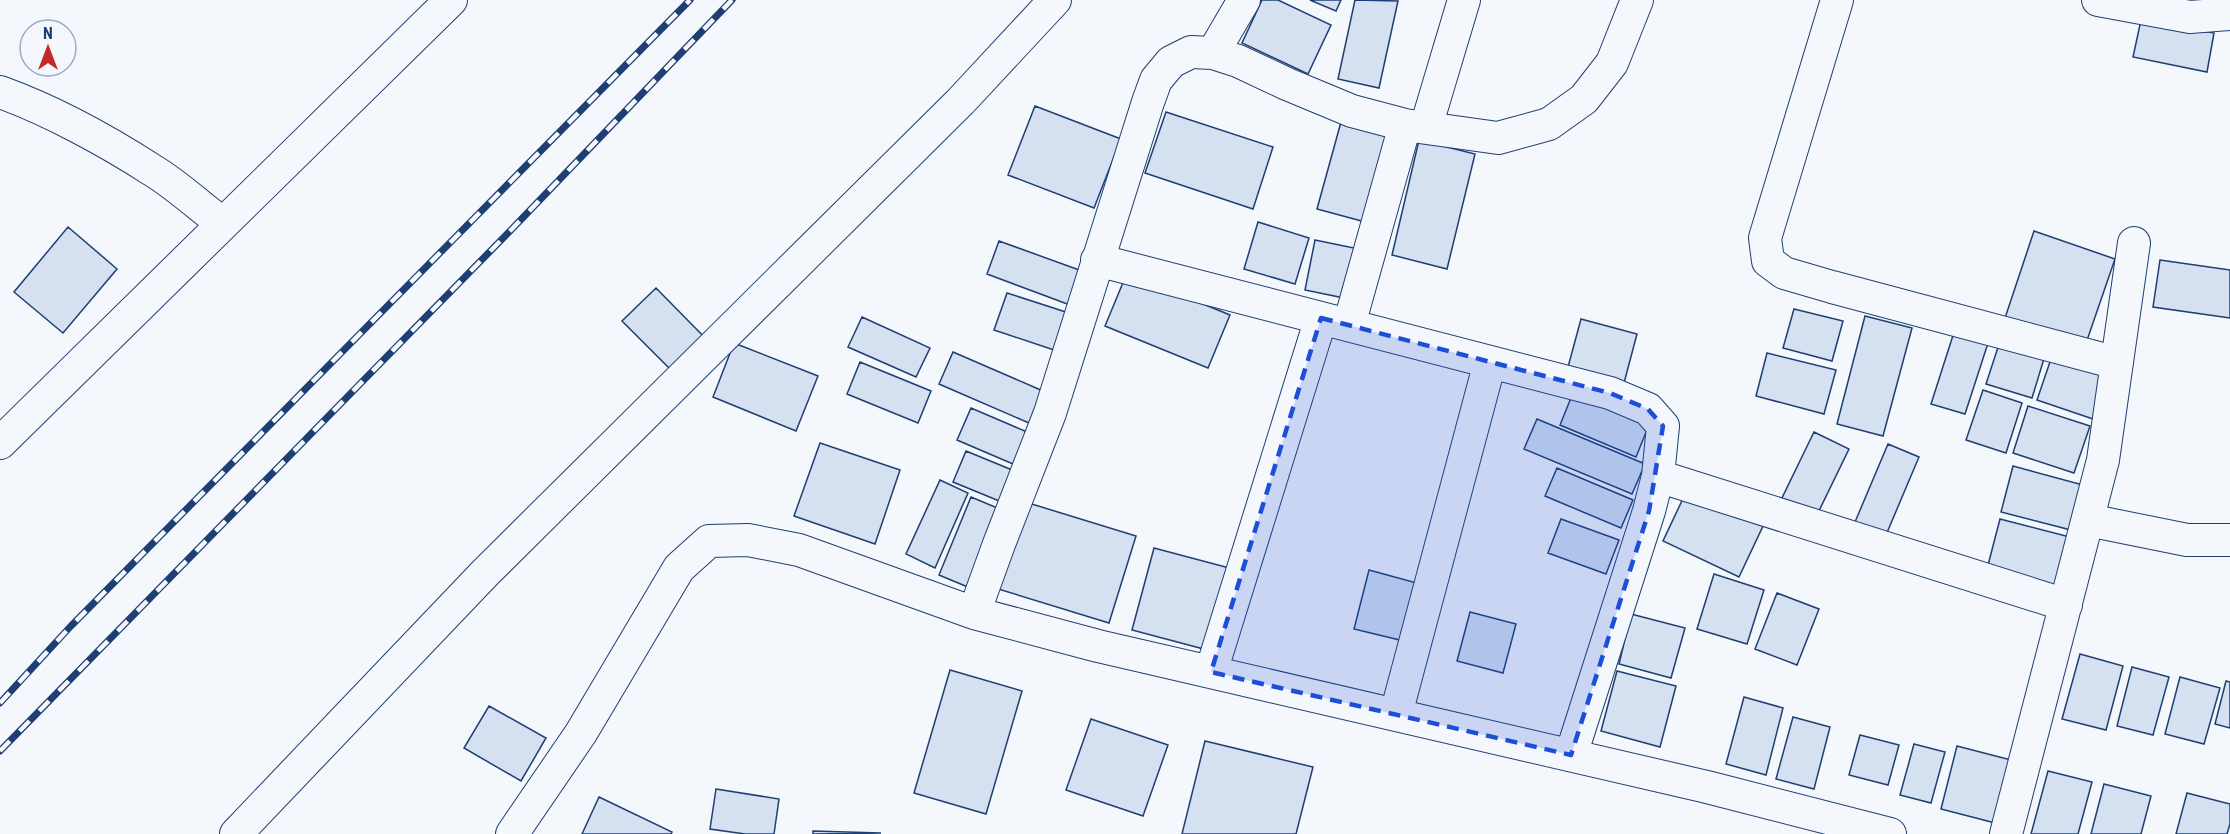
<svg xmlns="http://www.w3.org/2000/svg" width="2230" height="834" font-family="'Roboto Condensed',sans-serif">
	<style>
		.building { fill: #d5e0f0; stroke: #1d3f73; stroke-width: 1.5 }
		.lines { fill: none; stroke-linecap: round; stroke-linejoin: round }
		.street-casing { stroke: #1d3f73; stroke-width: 34 }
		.street { stroke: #f4f7fb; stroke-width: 32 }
		.rail-casing { stroke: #1d3f73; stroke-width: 7 }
		.rail { stroke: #f4f7fb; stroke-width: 4.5; stroke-dasharray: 14; stroke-linecap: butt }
		.marked { fill: #1d4ed8; fill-opacity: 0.2; stroke: #1d4ed8; stroke-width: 4.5; stroke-dasharray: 12 8; stroke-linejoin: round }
	</style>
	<rect width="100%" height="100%" fill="#f4f7fb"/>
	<path class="building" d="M1262 0H1278L1331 25 1308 74 1242 43Z
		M1310 0H1341L1336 11Z
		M1355 0 1398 1 1379 88 1338 79Z
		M2141 20 2214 33 2207 72 2133 57Z
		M1035 106 1121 139 1094 208 1008 175Z
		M1166 112 1273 147 1253 209 1145 173Z
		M1341 122 1392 135 1369 223 1317 209Z
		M1419 140 1475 154 1447 269 1392 255Z
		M1258 222 1309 238 1295 284 1244 269Z
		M68 227 117 269 63 333 14 292Z
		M2034 231 2115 259 2084 349 2004 321Z
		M1315 240 1359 249 1349 299 1305 290Z
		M999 241 1082 271 1070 305 987 274Z
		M2160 260 2230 270V318L2153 307Z
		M1127 273 1230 315 1208 368 1105 326Z
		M656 288 714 347 680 379 622 321Z
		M1007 293 1072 314 1060 352 994 330Z
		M1794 309 1843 321 1832 361 1783 348Z
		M1865 316 1912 328 1883 436 1837 424Z
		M862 317 930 348 916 377 848 347Z
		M1581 319 1637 334 1624 383 1568 367Z
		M1956 326 1990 337 1965 414 1931 404Z
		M2001 338 2046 352 2032 398 1986 384Z
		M734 343 818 376 796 431 713 397Z
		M953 352 1043 391 1029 423 939 384Z
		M1767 353 1836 370 1824 414 1756 396Z
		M2053 353 2112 373 2096 420 2037 400Z
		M860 362 931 391 918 423 847 394Z
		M1575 388 1651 420 1636 457 1560 425Z
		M1983 390 2022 403 2006 453 1966 440Z
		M2028 406 2090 426 2074 473 2013 453Z
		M971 408 1027 432 1013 464 957 440Z
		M1537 419 1645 464 1632 494 1524 449Z
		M1814 432 1849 449 1816 517 1781 500Z
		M820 443 900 470 875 544 794 516Z
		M1888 444 1919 457 1886 535 1855 522Z
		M966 451 1022 474 1009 505 953 482Z
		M2013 466 2083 485 2071 530 2001 512Z
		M1557 468 1633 500 1621 528 1545 496Z
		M940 480 968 493 935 568 906 554Z
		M1687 490 1763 526 1739 577 1663 541Z
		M971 497 1007 512 975 590 939 575Z
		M1022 501 1136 536 1109 623 995 588Z
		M1561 519 1619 540 1606 574 1548 553Z
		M2000 519 2070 537 2058 587 1987 569Z
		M1154 548 1237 570 1215 652 1132 630Z
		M1369 570 1424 585 1408 642 1354 629Z
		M1714 574 1764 590 1747 644 1697 629Z
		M1777 593 1819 609 1797 665 1755 649Z
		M1470 612 1516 624 1503 673 1457 661Z
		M1631 614 1685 628 1671 678 1619 664Z
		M2080 654 2123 666 2106 730 2062 719Z
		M2132 667 2169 677 2153 735 2117 726Z
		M950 670 1022 691 986 814 914 793Z
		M1617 671 1676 686 1660 747 1601 731Z
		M2180 677 2220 688 2204 744 2165 734Z
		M2226 681 2230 682V728L2215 724Z
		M1744 697 1783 708 1766 775 1726 764Z
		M489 706 546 738 521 781 464 748Z
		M1793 717 1830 727 1814 789 1776 779Z
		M1091 719 1168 745 1143 816 1066 790Z
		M1860 735 1899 745 1888 785 1849 775Z
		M1205 741 1313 767 1296 834H1182Z
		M1914 744 1945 752 1931 803 1900 795Z
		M1957 746 2015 761 1999 824 1941 809Z
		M2048 771 2092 782 2078 834H2031Z
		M2104 784 2151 796 2141 834H2091Z
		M716 789 779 799 774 834H745L710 829Z
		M2187 793 2230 804V824L2227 834H2176Z
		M599 797 672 832 671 834H582Z
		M813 831 881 833 813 834Z"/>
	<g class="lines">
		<g class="street-casing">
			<path id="street" d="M1837 0 1765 238 1768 261 1784 273 1832 287 2117 363
				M2098 0 2190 17 2230 14
				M1213 53 1244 0
				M0 92C50 110 107 141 152 170 177 185 199 206 222 223
				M1426 127 1464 0
				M1097 260 1610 393 1648 409 1663 426 1658 476 1649 511 1571 755
				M1349 325 1405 125
				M0 443 451 0
				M1658 476 2066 605
				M2088 520 2187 540H2230
				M974 613 999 544 1050 413 1148 102 1156 80 1171 62 1191 52 1213 53 1238 61 1287 84 1352 111 1405 125 1498 138 1549 124 1584 99 1612 63 1637 0
				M1211 672 1321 318
				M1396 714 1490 362
				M236 834 486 572 961 101 1055 0
				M512 834 581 733 679 568 709 541 748 540 799 550 974 613 1098 646 1707 787 1890 834
				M2006 834 2103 460 2134 243"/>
		</g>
		<use href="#street" class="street"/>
		<g class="rail-casing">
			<path id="rail" d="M0 703 70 627 690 0
				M0 751 510 231 732 0"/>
		</g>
		<use href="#rail" class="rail"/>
	</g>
	<path class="marked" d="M1321 318 1610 393 1648 409 1663 426 1649 511 1571 755 1211 672Z"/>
	<g transform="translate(48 48)"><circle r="28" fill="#f4f7fb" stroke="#9eadc5" stroke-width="1.5"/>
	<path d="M0-4.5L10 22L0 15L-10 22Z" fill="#c62828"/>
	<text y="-9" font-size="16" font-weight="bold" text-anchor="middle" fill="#1d3f73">N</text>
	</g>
</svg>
